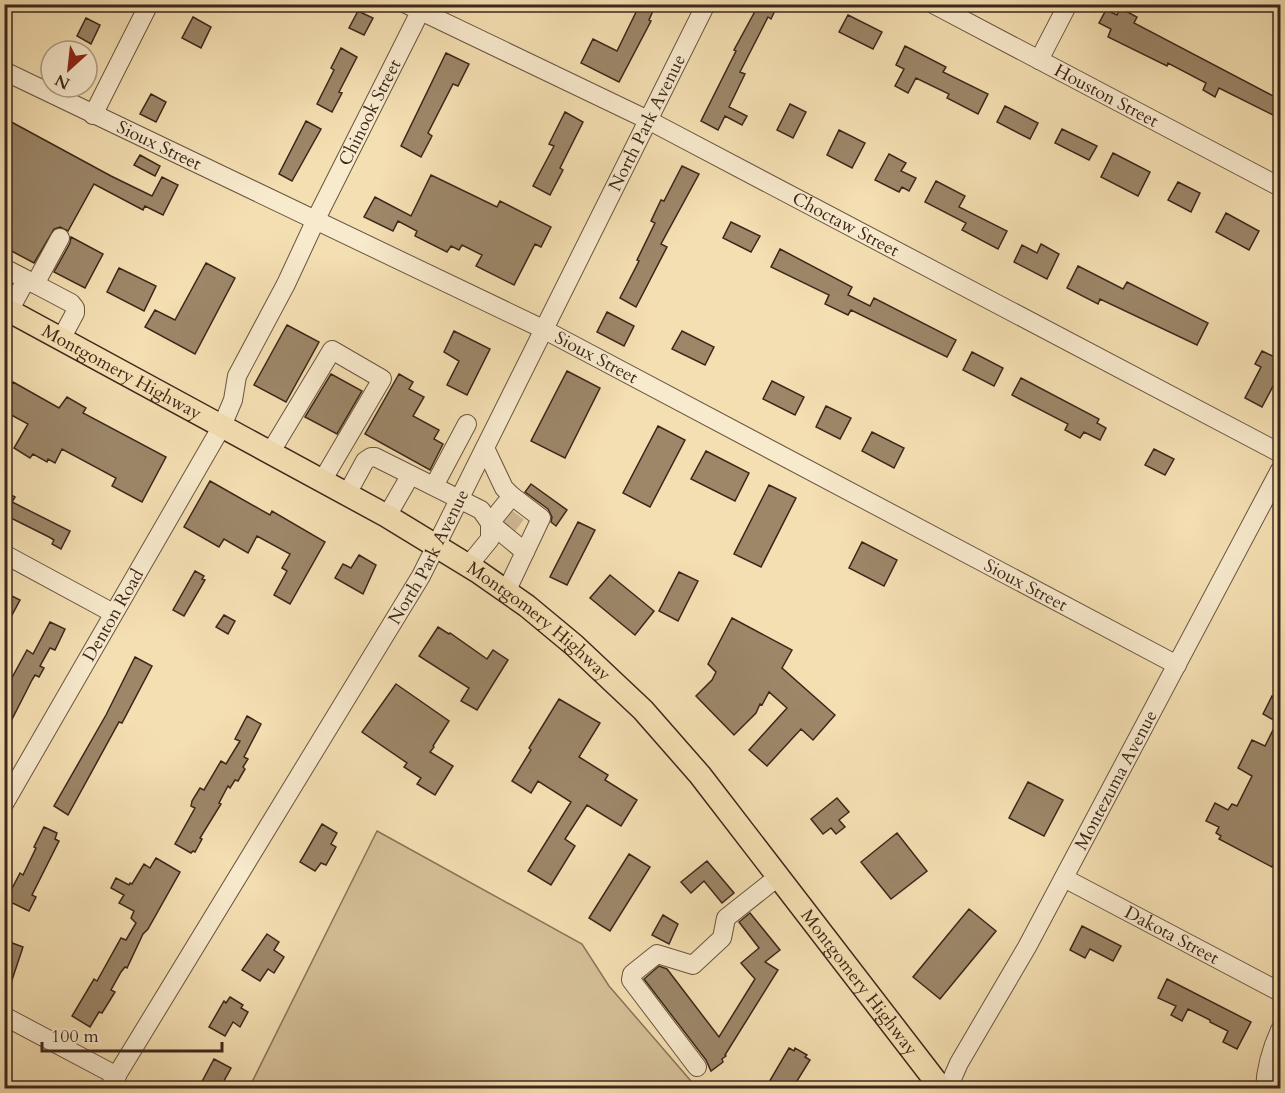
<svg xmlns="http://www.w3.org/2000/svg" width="1285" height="1093" font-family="Cardo,serif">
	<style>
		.green { fill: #d5c098; stroke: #887459; stroke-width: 1.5 }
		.building { fill: #9c8769; stroke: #3c271a; stroke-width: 1.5 }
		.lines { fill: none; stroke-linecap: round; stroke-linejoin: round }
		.minor-tunnel { stroke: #cfba94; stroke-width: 18; stroke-dasharray: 18 9; stroke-linecap: butt }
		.minor-casing { stroke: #6a5540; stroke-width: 20 }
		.major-casing { stroke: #3c271a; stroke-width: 25 }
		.minor { stroke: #f8eacd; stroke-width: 18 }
		.major { stroke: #f4dfb2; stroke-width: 22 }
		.labels { text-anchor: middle; stroke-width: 6; stroke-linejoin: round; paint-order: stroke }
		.street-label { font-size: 18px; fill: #3c271a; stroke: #f8eacd }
	</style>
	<rect width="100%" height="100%" fill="#f4dfb2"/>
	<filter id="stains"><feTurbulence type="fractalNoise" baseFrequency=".00333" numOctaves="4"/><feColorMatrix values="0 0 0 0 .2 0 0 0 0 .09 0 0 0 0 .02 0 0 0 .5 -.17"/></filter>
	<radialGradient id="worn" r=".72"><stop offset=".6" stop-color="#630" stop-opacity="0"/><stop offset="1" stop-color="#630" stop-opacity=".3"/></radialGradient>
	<path class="green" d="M377 831 582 944 609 986 697 1088H249Z"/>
	<path class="building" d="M640 4H656L649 20 651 21 619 82 581 63 593 39 617 51Z
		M759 4H778L771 19 768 17 740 72 745 74 729 107 747 116 742 125 725 116 718 130 701 121 736 51 734 50Z
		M1120 8 1137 17 1134 23 1281 100V119L1219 88 1215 97 1203 90 1206 83 1168 63 1167 66 1108 37 1111 29 1099 23 1106 10 1117 15Z
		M358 11 373 18 364 35 349 28Z
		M848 15 882 32 873 49 839 32Z
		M193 17 211 27 201 48 182 38Z
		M86 18 100 25 91 44 77 36Z
		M905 46 946 67 943 72 988 94 978 114 947 98 949 94 916 78 908 93 895 86 904 69 896 65Z
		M341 48 357 57 339 92 342 93 332 112 317 104 334 70 331 68Z
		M446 53 469 64 458 86 453 84 428 133 432 136 421 157 401 146Z
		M151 94 166 102 156 122 140 114Z
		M790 104 806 112 793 138 777 130Z
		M1005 106 1038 123 1030 139 997 122Z
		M565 112 583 122 560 168 563 170 550 195 533 186 554 146 549 144Z
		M4 118 111 176 152 196 162 177 178 185 163 215 145 206 143 210 94 184 68 231 60 227 54 229 34 263 4 247Z
		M306 121 321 129 292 181 279 174Z
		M1062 129 1097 146 1089 160 1055 143Z
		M839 130 865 143 852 168 827 155Z
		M1113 153 1150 172 1138 196 1101 177Z
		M889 154 906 163 901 171 916 178 909 191 902 187 899 192 875 180Z
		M140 155 160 166 155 176 134 165Z
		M682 166 699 174 661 244 667 247 636 307 620 298 639 261 637 260 655 223 651 221 661 200 664 201Z
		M431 175 497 207 500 201 551 227 541 247 535 244 514 285 476 266 482 255 462 245 459 250 451 246 447 252 415 236 417 231 398 221 393 231 364 217 375 197 411 216Z
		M936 181 965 196 959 207 1007 231 998 249 962 230 966 223 925 202Z
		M1178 182 1200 193 1191 212 1168 200Z
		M1226 213 1259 231 1249 250 1216 232Z
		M731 222 760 236 751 252 723 238Z
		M71 237 103 254 85 288 54 272 70 243Z
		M1041 244 1059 254 1047 279 1014 262 1022 245 1037 253Z
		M780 249 852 287 848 295 870 306 874 298 956 340 947 357 851 310 848 315 825 304 829 295 771 267Z
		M206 263 235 278 195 354 145 327 155 310 175 320Z
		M1078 266 1123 289 1127 282 1208 323 1197 345 1100 299 1098 304 1067 288Z
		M119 268 156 286 144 311 107 292Z
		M607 312 634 326 624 346 597 332Z
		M287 325 319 342 286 402 254 385Z
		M454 331 490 349 467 395 447 385 459 361 444 352Z
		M682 331 714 347 705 365 672 349Z
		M1262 351 1281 360V371L1262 407 1245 398 1261 367 1255 364Z
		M972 352 1003 368 994 386 963 370Z
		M567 371 600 388 565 458 531 441Z
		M331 374 362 391 337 434 305 417Z
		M399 374 413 382 409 389 424 397 413 416 439 430 434 439 443 444 430 470 365 434Z
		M1021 378 1099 419 1097 423 1106 428 1100 440 1084 432 1080 438 1065 430 1068 424 1012 395Z
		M772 381 804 397 795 415 763 399Z
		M13 382 59 408 67 397 86 408 83 413 166 457 142 502 112 486 116 478 62 449 55 463 48 459 47 462 33 454 30 458 14 448 28 424 4 411V397Z
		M826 406 851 418 840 439 816 427Z
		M658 426 685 440 650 507 623 493Z
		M872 432 904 448 894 468 862 451Z
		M1154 449 1174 459 1165 475 1145 465Z
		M706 451 749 473 735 501 691 479Z
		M210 481 270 515 272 511 325 542 290 604 274 595 287 571 282 568 290 554 257 536 248 553 224 539 219 547 184 527Z
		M531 484 567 510 556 526 551 522 552 517 548 509 525 492Z
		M769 485 796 498 761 567 734 554Z
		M4 491 15 497 12 502 70 531 61 549 52 544 54 540 49 537 5 515 4 517Z
		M578 522 595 530 567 585 550 577Z
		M862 542 897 560 884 586 849 568Z
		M359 555 376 565 363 594 335 578 343 564 351 568Z
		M195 571 204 576 202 579 205 580 184 616 173 610Z
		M679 572 698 581 678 621 659 611Z
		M610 575 654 611 635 635 590 598Z
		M4 592 20 600 12 615 4 611Z
		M224 615 235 621 228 634 216 627Z
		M732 618 792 650 782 668 835 715 813 740 801 729 767 766 749 750 787 708 769 692 762 705 760 704 756 713 734 735 696 696 712 680 716 672 708 664Z
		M50 622 65 629 55 650 50 648 40 666 44 668 39 677 35 675 32 680 4 735V681L9 683 27 650 33 654Z
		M438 627 449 634 450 633 487 659 493 650 508 660 477 710 461 701 469 688 419 656Z
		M135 657 152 666 122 723 119 722 68 815 54 806 106 715Z
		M396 684 449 721 433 746 434 747 430 752 453 766 435 795 417 784 421 778 404 767 407 763 362 732Z
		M1272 696 1281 700V867L1274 863 1272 867 1219 839 1221 836 1216 833 1219 827 1206 821 1215 803 1228 810 1232 804 1237 806 1252 776 1238 768 1252 740 1265 746 1277 722 1263 714Z
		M559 699 600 723 579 757 608 775 605 780 637 800 621 826 587 805 565 839 575 846 551 885 528 871 571 802 538 781 531 793 512 781 531 750 529 748Z
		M247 716 261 724 244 757 248 759 243 767 245 769 238 781 235 780 230 788 228 786 219 803 221 804 200 838 202 839 195 852 193 851 191 853 175 844 195 808 191 806 192 801 200 788 204 790 221 761 226 764 240 741 235 739Z
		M1028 782 1063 800 1044 836 1009 818Z
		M837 798 849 812 839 820 845 827 836 834 831 828 823 834 811 819Z
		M322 824 337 833 331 844 336 847 326 865 321 863 315 871 300 862Z
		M44 827 57 833 55 839 59 841 32 895 36 897 29 911 6 900 20 873 23 875 36 848 34 847Z
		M897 833 927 871 891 899 861 862Z
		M629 854 650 867 610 931 589 918Z
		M156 858 180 872 148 929 143 934 127 968 125 967 121 972 111 990 115 992 102 1013 99 1012 90 1027 72 1016 94 979 97 981 121 938 126 940 136 923 131 918 134 911 119 903 124 895 111 888 116 878 129 885 130 883 132 884 144 864 150 868Z
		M707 861 734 893 722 903 704 881 691 893 681 882Z
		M969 909 996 931 940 999 913 977Z
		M750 913 780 950 765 962 778 970 725 1055 726 1056 722 1059 723 1062 711 1071 706 1060 644 979 659 966 667 969 719 1037 755 979 741 963 759 948 739 922Z
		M663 915 678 924 669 944 652 935Z
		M1082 926 1121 946 1113 961 1090 949 1085 958 1070 950Z
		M267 934 279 942 274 950 284 957 274 973 268 969 260 981 242 970Z
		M4 940 23 947 6 998H4Z
		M1167 979 1251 1022 1237 1049 1223 1042 1228 1031 1210 1022V1020L1188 1009 1182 1021 1171 1015 1176 1006 1158 998Z
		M230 997 243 1005 241 1008 248 1012 240 1027 233 1022 225 1036 209 1027 224 1001 226 1003Z
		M789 1048 794 1051 795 1048 807 1055 805 1057 810 1060 792 1089H765Z
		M214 1059 231 1068 224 1081 226 1082 223 1089H198Z"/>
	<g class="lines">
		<path class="minor-tunnel" d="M504 516 519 527"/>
		<g class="minor-casing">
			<g id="minor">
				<path id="s1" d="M406 4 648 120 1280 453"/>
				<path id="s2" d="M933 4 1280 187"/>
				<path d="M1039 60 1068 4"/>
				<path id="s3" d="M4 71 543 329 1177 665"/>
				<path d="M93 115 149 4"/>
				<path d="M4 268 35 284 60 238"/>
				<path d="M35 284 71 303 75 308V313L61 339"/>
				<path d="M9 311 26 280"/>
				<path d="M485 448 504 488 512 496 541 518 506 592"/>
				<path d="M270 453 332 350 382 379 322 481"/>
				<path d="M434 486 467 424"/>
				<path d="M347 494 365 461 371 457H375L481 510 490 523V539L468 566"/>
				<path d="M512 496 490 523 525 552"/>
				<path d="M387 516 410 476"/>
				<path d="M4 554 113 613"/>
				<path id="s4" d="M4 804 222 426 233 400 237 376 286 284 319 213 424 4"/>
				<path id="s5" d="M1064 878 1280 992"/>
				<path d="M4 1016 117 1076"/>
				<path d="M697 1067 631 980 632 974 657 954 693 965 722 938 726 918 779 876"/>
				<path id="s6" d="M109 1088 421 576 706 4"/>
				<path id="s7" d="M948 1088 959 1063 1027 947 1280 470"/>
				<path d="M1265 1088C1266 1067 1271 1050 1280 1030"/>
			</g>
		</g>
		<g class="major-casing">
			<g id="major">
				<path id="s8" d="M4 308 387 516 477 571 527 606 574 645 643 710 700 775 941 1088"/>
			</g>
		</g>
		<use href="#minor" class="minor"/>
		<use href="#major" class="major"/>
	</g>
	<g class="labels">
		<g class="street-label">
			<text dy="6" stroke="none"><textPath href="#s2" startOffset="196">Houston Street</textPath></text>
			<text dy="6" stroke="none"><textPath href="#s4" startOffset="784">Chinook Street</textPath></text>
			<text dy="6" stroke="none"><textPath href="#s6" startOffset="1106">North Park Avenue</textPath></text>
			<text dy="6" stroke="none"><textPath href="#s3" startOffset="172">Sioux Street</textPath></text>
			<text dy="6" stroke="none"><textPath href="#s1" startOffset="492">Choctaw Street</textPath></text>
			<text dy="6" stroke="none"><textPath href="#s3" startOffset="658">Sioux Street</textPath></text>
			<text dy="6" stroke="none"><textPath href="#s8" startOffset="134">Montgomery Highway</textPath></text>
			<text dy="6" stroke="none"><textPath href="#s6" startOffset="620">North Park Avenue</textPath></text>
			<text dy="6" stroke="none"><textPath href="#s3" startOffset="1144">Sioux Street</textPath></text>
			<text dy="6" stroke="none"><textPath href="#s4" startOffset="218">Denton Road</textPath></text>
			<text dy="6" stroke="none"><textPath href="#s8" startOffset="621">Montgomery Highway</textPath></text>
			<text dy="6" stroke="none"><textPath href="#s7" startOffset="351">Montezuma Avenue</textPath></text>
			<text dy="6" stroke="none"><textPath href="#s5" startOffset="122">Dakota Street</textPath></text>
			<text dy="6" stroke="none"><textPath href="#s8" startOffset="1106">Montgomery Highway</textPath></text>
		</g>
	</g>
	<rect width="1285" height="1093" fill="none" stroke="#f4dfb2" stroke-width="24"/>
	<rect x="6" y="6" width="1273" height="1081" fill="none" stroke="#3c271a" stroke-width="3"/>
	<rect x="12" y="12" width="1261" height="1069" fill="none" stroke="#3c271a" stroke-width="1.5"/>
	<g transform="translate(69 69) rotate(207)"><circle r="28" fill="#f8eacd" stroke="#ad9c85" stroke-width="1.5"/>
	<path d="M0-4.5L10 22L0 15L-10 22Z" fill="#8f2418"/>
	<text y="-9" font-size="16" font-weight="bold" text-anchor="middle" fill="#3c271a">N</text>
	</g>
	<path d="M42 1042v9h180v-9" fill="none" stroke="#3c271a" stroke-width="3"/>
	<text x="51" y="1042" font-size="18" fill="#3c271a" stroke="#f8eacd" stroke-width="4.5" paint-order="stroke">100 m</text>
	<rect width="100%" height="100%" filter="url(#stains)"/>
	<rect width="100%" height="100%" fill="url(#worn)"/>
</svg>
